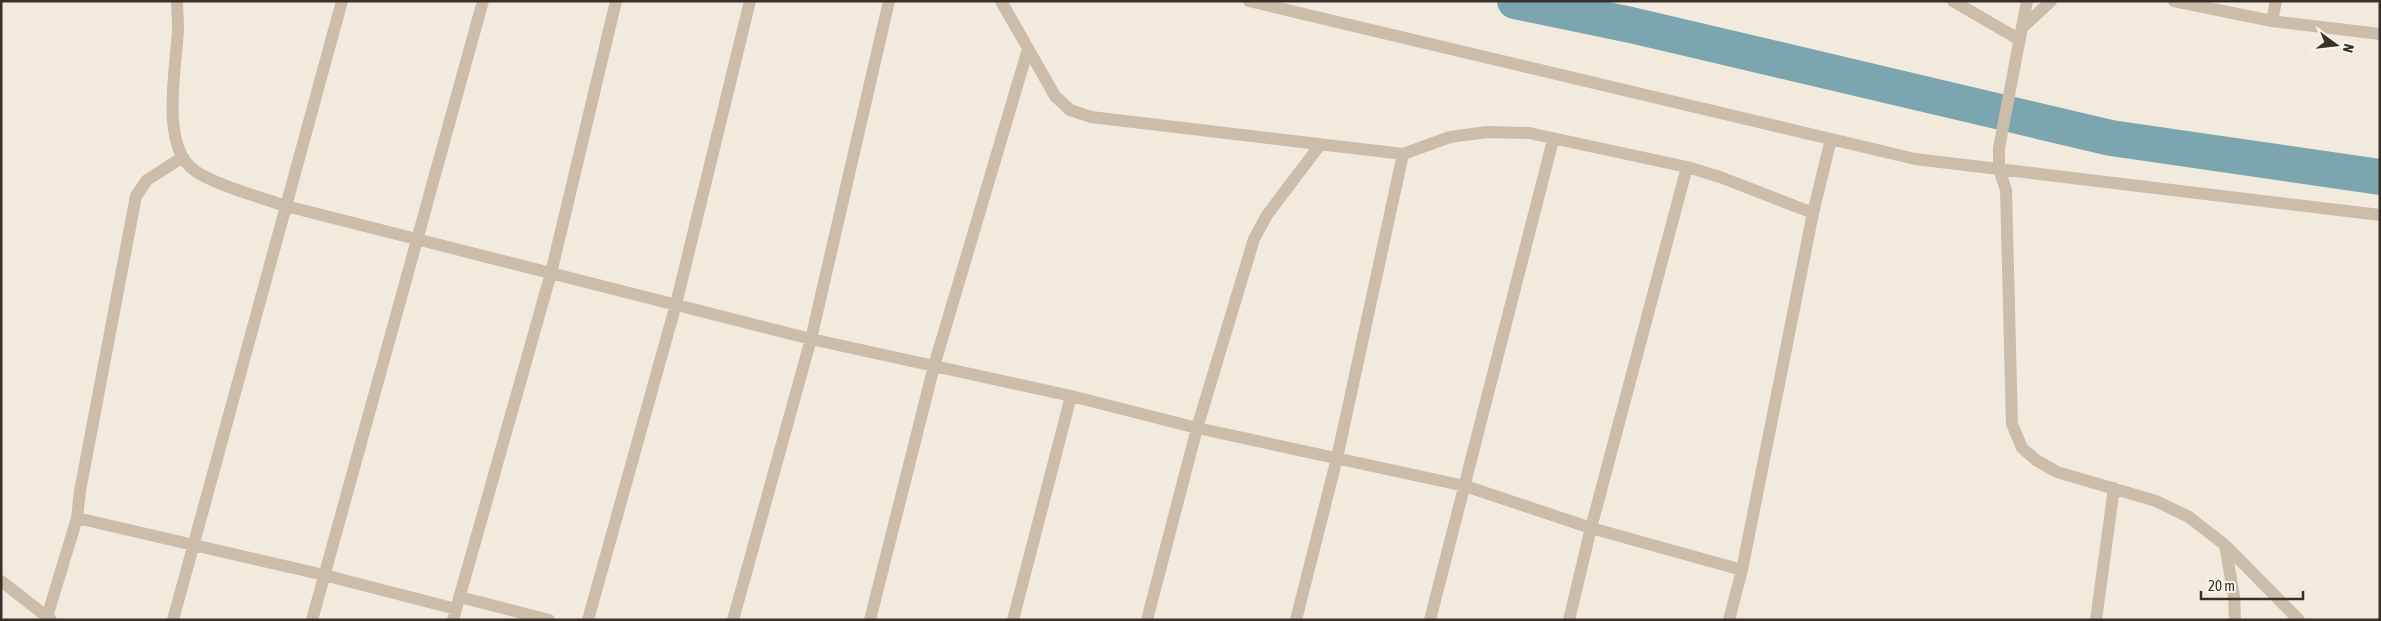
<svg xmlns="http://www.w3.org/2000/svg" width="2381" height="621" font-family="'Asap Condensed',sans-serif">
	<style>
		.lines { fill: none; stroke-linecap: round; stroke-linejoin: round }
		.canal { stroke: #7ca6af; stroke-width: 36 }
		.minor { stroke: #cbbda9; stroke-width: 12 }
	</style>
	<rect width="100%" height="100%" fill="#f2ebdd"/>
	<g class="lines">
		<path class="canal" d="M1515 1 1631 25 2111 138 2380 177"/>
		<path class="minor" d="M177 1C177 10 178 19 178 28 177 64 159 145 194 170 212 184 263 198 286 206L811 339 1071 396 1197 428 1465 486 1591 528 1742 570
			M1001 1 1055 96 1070 110 1091 117 1403 154 1450 137 1487 132 1529 133 1687 167 1720 177 1813 213
			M1249 1 1915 159 2380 215
			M1953 1 2020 40
			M2027 1 1999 148V169L2006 190 2012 424 2022 448 2036 460 2057 472 2156 501 2189 517 2225 545 2299 620
			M2174 1 2272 21 2380 34
			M2272 21 2276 1
			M2023 27 2051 1
			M77 518 324 575 456 609
			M2225 545 2234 596 2235 620
			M1 581 51 620
			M460 597 549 620
			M47 617 77 518 80 491 136 196 147 180 183 157
			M173 620 342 1
			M312 620 483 1
			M453 620 551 273 616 1
			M588 620 676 304 750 1
			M733 620 811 339 889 1
			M870 620 934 366 1028 49
			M1013 620 1071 396
			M1147 620 1197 428 1254 239 1267 215 1320 145
			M1296 620 1337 458 1403 154
			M1430 620 1553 140
			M1569 620 1591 528 1687 167
			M1729 620 1742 570 1813 213 1831 139
			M2096 620 2114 488"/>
	</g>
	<rect width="2381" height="621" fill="none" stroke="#383029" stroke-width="5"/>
	<g transform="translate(2336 45) rotate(105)" stroke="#faf5ea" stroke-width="4" paint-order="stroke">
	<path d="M0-4L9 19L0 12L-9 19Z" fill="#383029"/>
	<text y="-8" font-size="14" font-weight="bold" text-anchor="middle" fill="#383029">N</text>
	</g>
	<path d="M2201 591v8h102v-8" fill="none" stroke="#383029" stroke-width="2.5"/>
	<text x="2208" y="591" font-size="15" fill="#383029" stroke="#faf5ea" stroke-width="4" paint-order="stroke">20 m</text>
</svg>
